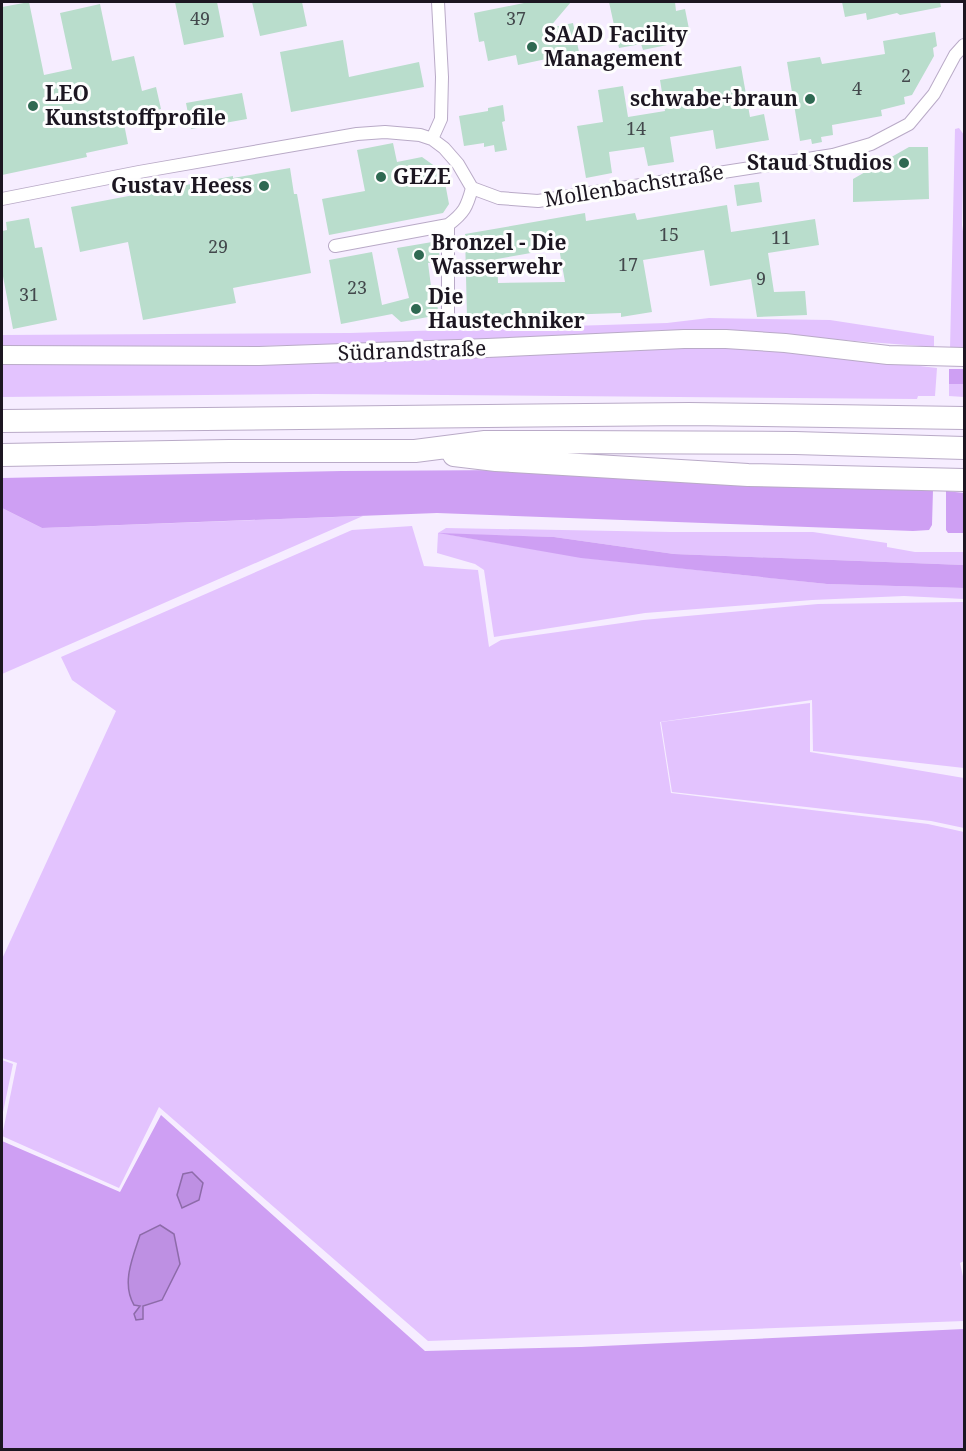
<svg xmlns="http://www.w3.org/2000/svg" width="966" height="1451" font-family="'Noto Serif',serif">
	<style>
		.green { fill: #e3c3fe }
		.forest { fill: #ce9ff3 }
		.water { fill: #be90e3; stroke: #8d6ba9; stroke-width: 1.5 }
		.building { fill: #b9ddcc; fill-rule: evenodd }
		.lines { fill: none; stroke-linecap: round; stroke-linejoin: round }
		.street-casing { stroke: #b9aac7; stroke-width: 14 }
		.secondary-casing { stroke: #b9aac7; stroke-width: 20 }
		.highway-casing { stroke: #b9aac7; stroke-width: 24 }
		.street { stroke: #fff; stroke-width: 12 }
		.secondary { stroke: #fff; stroke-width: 18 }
		.highway { stroke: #fff; stroke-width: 22 }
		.poi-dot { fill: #2f6952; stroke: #fefefe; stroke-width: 2 }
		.labels { text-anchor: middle; stroke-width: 6; stroke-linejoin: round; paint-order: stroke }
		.number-label { font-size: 18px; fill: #43484c }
		.poi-label { font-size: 21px; font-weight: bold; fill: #1c1621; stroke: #fefefe; text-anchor: start }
		.street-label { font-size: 21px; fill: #1c1621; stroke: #fefefe }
	</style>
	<rect width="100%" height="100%" fill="#f6edff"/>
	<path class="green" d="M959 128 964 135 962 225 964 238V348L950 349 955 129Z
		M709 318 830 320 934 336V347L709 330H668L475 340 227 347 2 346V335L350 333 667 323Z
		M715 346 793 351 937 368 935 396H918L917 399 315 394 2 397V360Z
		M949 384H964V397L949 396Z
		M2 508 42 528 363 516 2 674Z
		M412 526 424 566 478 570 489 647 501 640 643 620 818 604 964 602V768L813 751 812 700 660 722 671 793 928 824 964 832V1261L960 1263 964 1281V1321L428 1341 159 1107 119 1188 2 1136 17 1063 2 1058V959L116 711 72 680 61 657 352 530Z
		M446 528 671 532H813L887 543V547L915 552H964V565L674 554 554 537 445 534 586 558 827 584 964 588V599L904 596 812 600 645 613 494 637 484 570 475 564 437 553 438 533Z
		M810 703V752L964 778V828L931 821 672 792 661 722Z
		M2 1060 13 1064 2 1117Z"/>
	<path class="forest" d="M949 369H964V384H949Z
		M522 470 933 490 932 525 929 530 913 531 437 513 42 528 2 508V478L342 471Z
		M946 491 964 493V533H948L946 530Z
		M438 533 554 537 674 554 964 565V588L827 584 581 558Z
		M161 1115 425 1351 581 1347 964 1329V1449H2V1141L120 1192Z"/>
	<path class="water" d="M192 1172 203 1183 199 1200 182 1208 177 1195 183 1174Z
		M160 1225 174 1234 180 1264 162 1300 143 1306V1319L136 1320 134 1314 140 1306 134 1305C121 1283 133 1257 140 1235Z"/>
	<path class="building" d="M29 2 44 75 72 69 60 13 100 4 112 61 134 56 142 91 156 87 161 109 146 112 148 119 124 124 128 144 86 153 87 157 2 175V7Z
		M175 2H217L224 37 184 45Z
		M252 2H302L307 26 260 36Z
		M529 2H571L549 28 573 23 579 52 518 65 516 55 488 61 484 41 479 42 474 13Z
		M609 2H675L676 11 685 9 690 34 666 39 667 45 643 50 641 44 619 48Z
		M842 2H940L941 7 900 15 897 13 867 20 866 13 845 17Z
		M935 32 937 46 933 48 934 56 912 95 904 97 905 104 881 110 882 116 832 125 833 135 821 137 822 142 812 144 811 139 800 141 787 62 820 57 822 64 885 54 883 41Z
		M343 40 349 77 419 62 424 87 291 112 280 52Z
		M741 66 750 117 764 114 769 140 716 149 713 130 670 137 674 162 648 166 644 147 609 152 612 173 586 178 577 126 603 122 598 90 623 86 628 117 665 111 660 80Z
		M242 93 247 119 191 129 186 103Z
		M503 105 505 121 502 122 507 150 495 152 494 145 484 147V143L464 146 459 116 488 111V108Z
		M393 143 397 162 422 157 443 172 449 204 443 213 329 235 322 199 365 191 357 150Z
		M909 147H928L929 199 853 202V179Z
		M290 168 294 194H297L311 273 233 288 236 303 143 320 128 242 80 252 71 207 233 176V178Z
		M759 182 762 202 737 206 734 185Z
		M727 205 731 232 815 219 819 245 768 253 774 292 805 291 807 315 757 317 751 279 710 286 704 250 643 260 652 312 621 317V313L467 318 465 234 585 213 586 221 635 213 637 220ZM559 248 565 282 498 283 497 259Z
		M29 218 35 248 42 247 57 320 13 329 2 271V231L7 230 6 222Z
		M438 241 440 261 428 263 432 294H435L439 315 401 322 392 314 341 324 329 260 372 252 382 305 409 298 397 248Z"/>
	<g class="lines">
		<g class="street-casing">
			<path id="street" d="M432 139 441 119 442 77 438 2
				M2 199 139 172 357 134 385 132 420 135 432 139 444 148 458 164 472 188 499 198 538 201 833 155 871 144 909 124 934 94 955 55 964 45
				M335 246 448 225C464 213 467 207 472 188
				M448 315V225"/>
		</g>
		<g class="secondary-casing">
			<path id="secondary" d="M2 355 259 356 487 348 684 339H726L785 343 888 355 964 357"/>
		</g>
		<g class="highway-casing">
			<path id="highway" d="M2 421 689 414 964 418
				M2 455 229 451H415L485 442H551L795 443 964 448
				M454 455 496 460 748 475 964 480"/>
		</g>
		<use href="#street" class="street"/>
		<use href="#secondary" class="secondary"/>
		<use href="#highway" class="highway"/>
	</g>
	<g class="poi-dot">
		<circle cx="532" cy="47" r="6"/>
		<circle cx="810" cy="99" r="6"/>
		<circle cx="33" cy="106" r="6"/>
		<circle cx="904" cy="163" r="6"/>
		<circle cx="381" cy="177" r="6"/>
		<circle cx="264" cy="186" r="6"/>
		<circle cx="419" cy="255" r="6"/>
		<circle cx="416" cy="309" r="6"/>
	</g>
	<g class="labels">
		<g class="number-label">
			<text x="200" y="25">49</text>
			<text x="516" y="25">37</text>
			<text x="906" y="82">2</text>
			<text x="857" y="95">4</text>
			<text x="636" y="135">14</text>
			<text x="669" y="241">15</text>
			<text x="781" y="244">11</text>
			<text x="218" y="253">29</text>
			<text x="628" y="271">17</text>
			<text x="761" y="285">9</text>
			<text x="357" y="294">23</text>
			<text x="29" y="301">31</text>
		</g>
		<g class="poi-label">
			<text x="544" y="42">SAAD Facility<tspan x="544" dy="24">Management</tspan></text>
			<text x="45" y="101">LEO<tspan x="45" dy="24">Kunststoffprofile</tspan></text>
			<text x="798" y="106" text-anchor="end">schwabe+braun</text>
			<text x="892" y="170" text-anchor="end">Staud Studios</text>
			<text x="393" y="184">GEZE</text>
			<text x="252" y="193" text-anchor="end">Gustav Heess</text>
			<text x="431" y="250">Bronzel - Die<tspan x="431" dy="24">Wasserwehr</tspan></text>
			<text x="428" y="304">Die<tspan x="428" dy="24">Haustechniker</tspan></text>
		</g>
		<g class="street-label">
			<text transform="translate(634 186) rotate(-9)" y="7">Mollenbachstraße</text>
			<text transform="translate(412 351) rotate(-2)" y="7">Südrandstraße</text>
		</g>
	</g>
	<rect width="966" height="1451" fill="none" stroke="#1c1621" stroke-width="6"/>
</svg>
